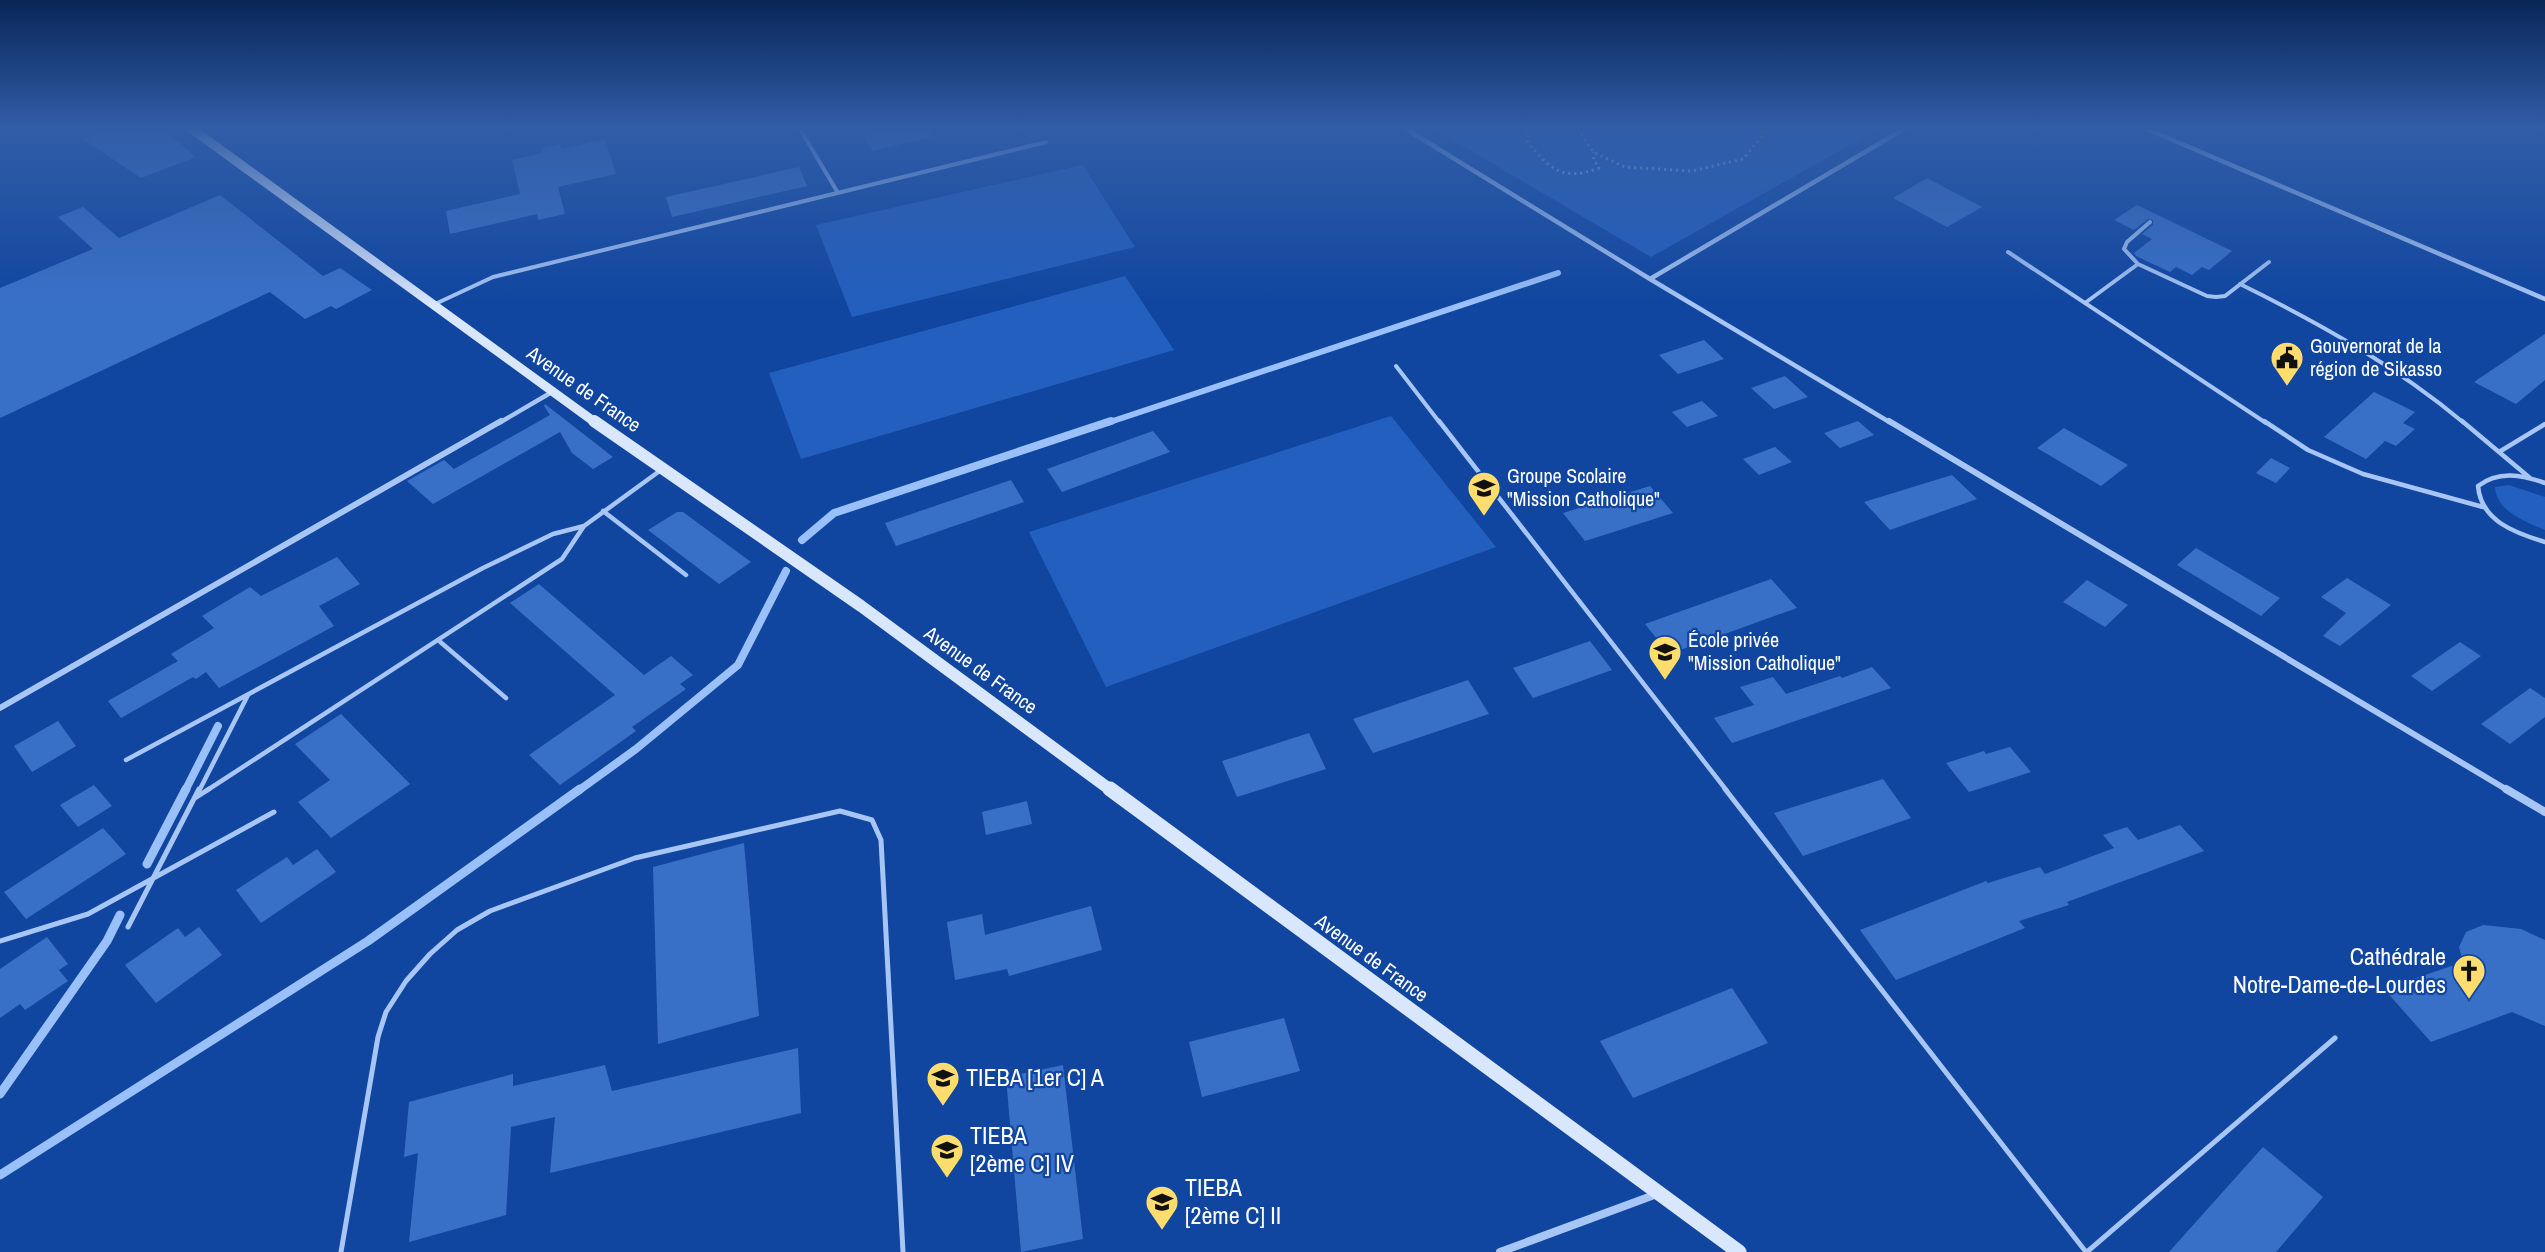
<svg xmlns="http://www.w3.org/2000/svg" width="2545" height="1252" font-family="'Archivo Narrow',sans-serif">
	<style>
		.green { fill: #235fbe }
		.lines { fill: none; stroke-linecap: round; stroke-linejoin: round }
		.stream-far2 { stroke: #99c0f9; stroke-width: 6 }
		.stream-far1 { stroke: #99c0f9; stroke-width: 8 }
		.stream { stroke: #99c0f9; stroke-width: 9 }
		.building { fill: #3970c7 }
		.path { stroke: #a8c6f5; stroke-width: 3; stroke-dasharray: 2 4; stroke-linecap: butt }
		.lane-far2 { stroke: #a8c6f5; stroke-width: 4 }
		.lane-far1 { stroke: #a8c6f5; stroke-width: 4.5 }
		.lane { stroke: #a8c6f5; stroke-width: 5 }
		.street-far2 { stroke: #a8c6f5; stroke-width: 4.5 }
		.street-far1 { stroke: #a8c6f5; stroke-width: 6 }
		.street { stroke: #a8c6f5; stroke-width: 8 }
		.secondary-far2 { stroke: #d8e6fe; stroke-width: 9 }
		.secondary-far1 { stroke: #d8e6fe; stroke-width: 12 }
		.secondary { stroke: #d8e6fe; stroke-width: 15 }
		.labels { text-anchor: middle; stroke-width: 4.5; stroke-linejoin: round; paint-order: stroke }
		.poi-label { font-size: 20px; fill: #fff; stroke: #1046a0; text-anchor: start }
		.street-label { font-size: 20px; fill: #fff; stroke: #1046a0 }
		.near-poi-label { font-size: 24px; fill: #fff; stroke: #1046a0; text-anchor: start }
	</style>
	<rect width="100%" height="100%" fill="#1046a0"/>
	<path class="green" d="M1434 129H1878L1651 257Z
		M1083 165 1135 247 852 317 816 225Z
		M1125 276 1174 350 801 459 769 373Z
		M1391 416 1496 547 1106 687 1029 532Z
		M2509 485 2545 497V530C2526 522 2496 511 2495 487Z"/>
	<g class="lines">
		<path class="stream-far2" d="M1107 423 1558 273"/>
		<path class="stream-far1" d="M802 540 834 513 1111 421
			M185 791 218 726
			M578 791 636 749 738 665 786 571"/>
		<path class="stream" d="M147 864 186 789
			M0 1094 107 941 120 915
			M0 1175 368 941 580 789"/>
	</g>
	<path class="building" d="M109 129H163L196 157 141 178 83 139Z
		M861 129H930L931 137 872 151Z
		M605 139 616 174 558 187 565 214 538 220 537 214 450 234 446 211 520 194 512 160 542 153 541 148 560 144 561 149Z
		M799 167 807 186 672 217 666 197Z
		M1927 178 1982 207 1947 227 1893 198Z
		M220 195 323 276 340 268 372 290 336 309 331 306 305 319 270 292 0 418V288L93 249 58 217 83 207 119 238Z
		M2137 205 2232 251 2209 270 2202 267 2192 275 2176 267 2170 272 2136 256 2134 253 2152 239 2142 234 2153 225V220L2148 219 2134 230 2114 220Z
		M2545 334V380L2516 404 2474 382Z
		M1704 340 1724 359 1678 374 1659 355Z
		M1785 376 1808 397 1774 409 1751 388Z
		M2374 392 2415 412 2403 423 2415 429 2396 446 2385 441 2366 459 2324 437Z
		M1702 401 1718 416 1687 427 1672 412Z
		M545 404 613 457 593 469 572 453 560 432 433 504 407 481 444 460 454 469 550 415 544 406Z
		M1858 421 1874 435 1840 448 1824 433Z
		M2064 428 2128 465 2101 486 2037 448Z
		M1153 431 1170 452 1062 492 1047 469Z
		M1775 447 1792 462 1759 475 1743 459Z
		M2271 458 2290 468 2276 483 2256 473Z
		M1952 475 1977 499 1890 530 1864 502Z
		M1011 480 1024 502 896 546 885 523Z
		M1650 486 1673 513 1585 541 1563 513Z
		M677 512H683L751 562 719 584 648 530Z
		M2196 548 2280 598 2261 616 2177 565Z
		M337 557 360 584 319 606 334 626 219 688 206 672 196 679 193 677 121 718 108 701 178 661 171 654 214 628 202 616 250 587 261 596Z
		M2347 578 2391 605 2340 646 2323 636 2346 613 2321 597Z
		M1771 579 1797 608 1669 654 1645 624Z
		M2087 580 2128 605 2105 627 2063 602Z
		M539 584 644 675 671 656 693 675 680 684 686 689 632 727 636 731 560 785 529 755 615 695 510 603Z
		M1590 641 1612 670 1533 698 1513 668Z
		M2460 642 2481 656 2432 691 2411 676Z
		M1872 667 1891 688 1732 743 1714 718 1754 705 1740 687 1773 677 1786 694 1840 676 1842 678Z
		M1468 680 1489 714 1373 753 1353 719Z
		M2530 688 2545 698V717L2510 744 2481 724Z
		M341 714 410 784 331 838 298 802 330 780 295 744Z
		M58 721 76 746 32 772 14 746Z
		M1309 733 1326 769 1237 797 1222 761Z
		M2010 747 2031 772 1969 792 1946 763 1984 751 1986 754Z
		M1883 779 1911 818 1803 856 1774 813Z
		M94 785 112 806 78 827 60 805Z
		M1027 801 1032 824 986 835 982 812Z
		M2180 825 2204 851 2067 902 2069 905 2019 921 2025 928 1896 980 1860 930 1986 881 1988 883 2040 867 2045 874 2114 848 2103 835 2127 827 2138 840Z
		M103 828 126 854 26 919 4 892Z
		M744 843 759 1016 658 1044 653 867Z
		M317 849 336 872 261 923 236 890 287 857 293 865Z
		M1091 906 1102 950 1009 976 1007 969 955 980 947 922 982 914 985 935Z
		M2483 925 2521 929 2545 940V1026L2512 1012 2431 1042 2384 989 2463 962 2459 947 2466 932Z
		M199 927 222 955 156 1003 125 965 178 928 185 937Z
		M47 937 68 964 59 970 68 981 25 1010 20 1004 0 1018V969Z
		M1732 988 1768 1043 1633 1098 1600 1041Z
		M1284 1018 1300 1071 1202 1097 1189 1042Z
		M798 1048 801 1113 550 1173 555 1117 511 1127 506 1215 409 1242 418 1153 404 1157 409 1102 513 1074V1086L605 1065 612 1091Z
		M1063 1065 1083 1239 1021 1252 1006 1077Z
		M2263 1147 2323 1197 2276 1252H2169Z"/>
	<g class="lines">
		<path class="path" d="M1529 129 1527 141C1549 169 1563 182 1599 168L1594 160 1593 152
			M1578 129 1593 152 1625 167 1692 171 1743 159 1768 129"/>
		<path class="lane-far2" d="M800 129 838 193
			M2150 222 2127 242 2124 249 2138 264 2207 296 2216 297 2225 296 2269 262
			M2008 252 2266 423
			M2240 284C2319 323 2396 366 2464 423
			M2085 303 2138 264
			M433 305 493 277 1046 142
			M1396 366 1440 423"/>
		<path class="lane-far1" d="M1439 421 1727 791
			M2264 421 2308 450 2363 474 2483 507
			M2462 421 2530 478
			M2499 452 2545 424
			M2545 483C2522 475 2499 470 2478 486 2481 521 2515 533 2545 542
			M603 511 686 575
			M438 640 506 698
			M126 760 483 568 553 534 584 526 661 470
			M199 791 248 695
			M206 791 562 559 584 526"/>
		<path class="lane" d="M1725 789 2086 1252
			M195 798 209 789
			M128 927 199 789
			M0 941 88 914 274 812
			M341 1252 378 1037 386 1012 406 981 430 954 457 930 490 911 635 858 840 811 872 820 881 840 903 1252
			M2087 1252 2335 1038"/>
		<path class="street-far2" d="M1406 129 1650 279 1891 423
			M2147 129 2545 299
			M1650 279 1904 129
			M499 423 552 392"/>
		<path class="street-far1" d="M1889 421 2509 791
			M0 708 501 421"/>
		<path class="street" d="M2506 789 2545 812
			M1500 1252 1657 1194"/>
		<path class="secondary-far2" d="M192 129 596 423"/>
		<path class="secondary-far1" d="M594 421 861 606 1112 791"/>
		<path class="secondary" d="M1110 789 1739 1252"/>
	</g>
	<linearGradient id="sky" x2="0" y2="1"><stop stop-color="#092658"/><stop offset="0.42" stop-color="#315da7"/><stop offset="1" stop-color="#315da7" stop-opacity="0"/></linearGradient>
	<rect width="2545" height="304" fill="url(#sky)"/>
	<defs>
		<g id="civic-pin" transform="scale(1.725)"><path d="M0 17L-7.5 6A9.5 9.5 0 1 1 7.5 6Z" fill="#ffdd6c" stroke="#1046a0"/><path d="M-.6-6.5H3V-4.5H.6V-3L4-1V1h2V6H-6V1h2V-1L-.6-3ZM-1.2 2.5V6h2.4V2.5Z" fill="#111"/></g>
		<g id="school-pin" transform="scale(1.725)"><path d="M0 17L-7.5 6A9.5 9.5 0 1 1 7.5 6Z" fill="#ffdd6c" stroke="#1046a0"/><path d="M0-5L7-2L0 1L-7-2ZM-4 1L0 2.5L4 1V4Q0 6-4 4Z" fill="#111"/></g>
		<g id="church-pin" transform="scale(1.725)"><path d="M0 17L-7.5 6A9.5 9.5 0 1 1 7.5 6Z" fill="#ffdd6c" stroke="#1046a0"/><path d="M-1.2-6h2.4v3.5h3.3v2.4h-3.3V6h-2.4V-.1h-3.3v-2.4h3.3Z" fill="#111"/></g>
	</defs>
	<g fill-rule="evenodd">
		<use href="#civic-pin" x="2287" y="358"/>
		<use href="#school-pin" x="1484" y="488"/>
		<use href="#school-pin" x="1665" y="652"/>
		<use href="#church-pin" x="2469" y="971"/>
		<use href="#school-pin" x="943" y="1078"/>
		<use href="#school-pin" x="947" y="1150"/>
		<use href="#school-pin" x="1162" y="1202"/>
	</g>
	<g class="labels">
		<g class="poi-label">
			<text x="2310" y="353">Gouvernorat de la<tspan x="2310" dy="23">région de Sikasso</tspan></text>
			<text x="1507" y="483">Groupe Scolaire<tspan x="1507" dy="23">"Mission Catholique"</tspan></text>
			<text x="1688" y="647">École privée<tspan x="1688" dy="23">"Mission Catholique"</tspan></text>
		</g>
		<g class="street-label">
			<text transform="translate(584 389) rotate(35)" y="7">Avenue de France</text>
			<text transform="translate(981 670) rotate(36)" y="7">Avenue de France</text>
			<text transform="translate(1372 958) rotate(36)" y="7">Avenue de France</text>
		</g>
		<g class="near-poi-label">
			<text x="2446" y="965" text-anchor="end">Cathédrale<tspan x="2446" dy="28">Notre-Dame-de-Lourdes</tspan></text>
			<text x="966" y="1086">TIEBA [1er C] A</text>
			<text x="970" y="1144">TIEBA<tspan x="970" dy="28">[2ème C] IV</tspan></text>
			<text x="1185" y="1196">TIEBA<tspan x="1185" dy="28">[2ème C] II</tspan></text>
		</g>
	</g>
</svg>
